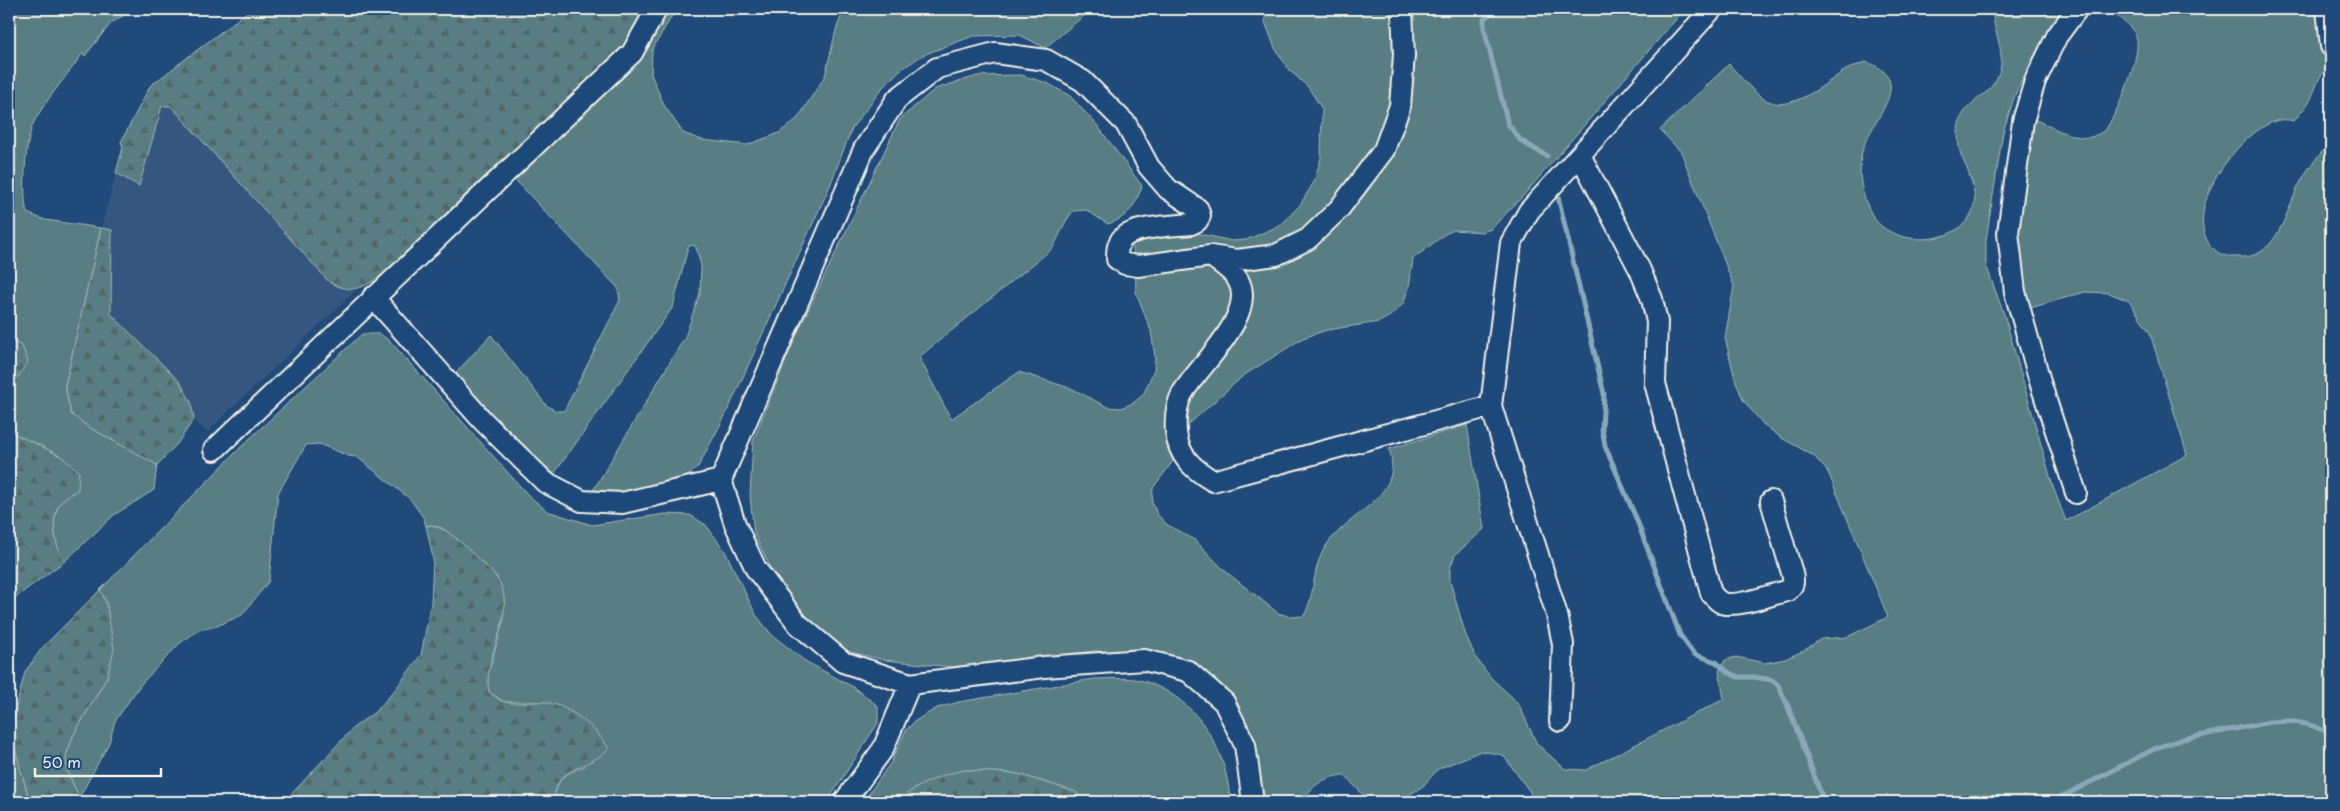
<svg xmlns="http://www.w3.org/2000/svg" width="2340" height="811" font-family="'Playpen Sans',sans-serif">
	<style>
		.built { fill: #36577f }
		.grass { fill: #587e84; stroke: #a6b8b6 }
		.forest { fill: url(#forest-firs); stroke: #a6b8b6 }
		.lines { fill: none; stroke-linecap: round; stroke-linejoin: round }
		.stream { stroke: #89a9bb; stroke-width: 5 }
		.minor-casing { stroke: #f4f1e8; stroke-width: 24 }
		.minor { stroke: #1f4a7a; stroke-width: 20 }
	</style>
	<defs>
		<pattern id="forest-firs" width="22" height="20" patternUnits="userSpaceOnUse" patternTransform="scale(1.25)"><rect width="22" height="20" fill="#587e84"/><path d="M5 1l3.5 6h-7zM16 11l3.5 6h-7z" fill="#516668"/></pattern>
	</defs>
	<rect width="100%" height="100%" fill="#1f4a7a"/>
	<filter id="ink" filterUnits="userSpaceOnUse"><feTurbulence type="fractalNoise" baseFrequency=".02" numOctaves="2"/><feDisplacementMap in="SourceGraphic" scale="10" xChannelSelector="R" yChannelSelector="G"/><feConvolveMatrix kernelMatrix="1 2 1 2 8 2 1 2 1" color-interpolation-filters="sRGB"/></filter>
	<g filter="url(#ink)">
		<path class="built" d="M162 106H171L330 283 342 288 356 290 207 432 194 419 191 402 180 382 111 314 112 230 101 228 116 173 139 185Z"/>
		<path class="grass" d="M9 9H134L111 23 85 56 83 53C67 76 47 98 34 122 25 139 22 194 27 213L45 220 101 228 65 386 71 414 87 426 157 465 154 490 114 515 65 561C54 547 49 515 62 501 66 496 73 493 78 489L59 455 9 431V385L17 378 22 346 9 341 11 208 9 204Z
			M645 9H676L652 50 651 74 664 105 683 133 702 140 747 145 779 133 798 118 825 76 836 30 844 9H1092L1045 48 1020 35 973 36 923 55 900 70 883 87 852 128 829 188 728 410 698 467 684 479 648 493 591 494 685 337 700 293 701 266 696 247 693 245 688 247 673 307 554 474 451 378 491 335 546 405 556 411H564L620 300 618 288 502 166Z
			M1265 9H1685L1522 197 1491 229 1482 232 1454 230 1445 234 1413 259 1409 287 1403 304 1390 316 1379 322 1327 330 1303 338 1243 376 1189 424 1176 457 1153 488 1152 502 1157 514 1166 524 1195 540 1225 571 1278 613 1291 617 1304 616C1315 596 1312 571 1323 551 1343 513 1406 500 1389 449L1467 425 1484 529 1455 555 1450 568V581L1465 633 1476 658 1492 679 1512 697 1520 707 1537 744 1565 769 1586 770 1724 699 1719 671 1725 660 1736 657 1765 663 1785 659 1803 651 1821 639 1847 637 1888 617 1828 472 1814 456 1780 437 1763 424 1743 400 1735 379 1725 338 1734 286 1681 152 1660 130 1729 64C1739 75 1756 96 1768 101 1791 112 1824 85 1841 73 1848 68 1858 65 1866 62 1920 79 1868 123 1862 152 1857 174 1862 199 1874 218 1895 249 1966 246 1974 205 1977 192 1969 173 1964 162 1959 152 1958 143 1958 132 1959 101 1988 100 1998 76 2008 51 1991 30 1993 9H2063L2039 47 2015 95 2003 132 1986 240V265L2005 317 2053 487 2066 521 2187 455 2150 333 2129 301 2109 293 2085 292 2027 309 2010 240 2026 115C2041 122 2075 141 2091 137 2095 136 2102 132 2105 130 2117 114 2143 54 2136 36 2130 23 2116 16 2104 9H2331V62L2320 77 2310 101 2294 121C2289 120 2284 119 2279 120 2240 129 2174 216 2216 251 2222 256 2231 257 2238 257 2279 260 2286 208 2301 181 2309 166 2320 154 2331 142V802H1533L1530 792 1503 755 1481 751 1438 769 1423 786 1399 802H1370L1344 775C1324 777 1312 785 1302 802H1263V792L1255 756 1198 674 1161 654 1095 651 952 667 884 660 842 650 814 630 776 580 754 533 750 496 753 441 798 331 900 119 935 89 977 76 1021 75 1047 83 1070 96 1097 125 1142 186C1135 206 1129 217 1108 224L1086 210 1073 211 1066 221 1053 248 919 357 951 419 1019 372 1073 389 1107 407 1121 408 1133 403 1143 395 1154 370 1155 357 1151 331 1136 292 1135 263 1131 237 1182 230 1232 241 1246 240 1281 225 1300 205 1314 182 1321 158 1322 109 1308 87 1289 70 1275 48 1265 22Z
			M362 334H380L390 341 528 495 547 511 592 525 665 514 690 515 706 525 725 551 756 615 772 635 805 661 853 687 878 706V723L827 802H553C557 779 563 774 585 766L545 702H504L489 692 487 677 504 619 497 577 458 540 442 528 431 525 426 526 423 517 410 499 357 457 349 456 319 444 306 445 278 493 269 581 242 615 217 626 199 630 180 643 141 684 115 721 109 743 79 798 67 770 66 756 73 736 107 677 108 616 106 602 100 590 245 443Z
			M1094 679C1108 679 1127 677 1140 680 1195 695 1228 749 1230 802H1085L1076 792 1018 774 966 770 914 789 895 802H863L890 764 906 730 915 721 937 708 959 702Z
			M9 725 10 731 30 802H9Z"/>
		<path class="forest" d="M251 9H645L636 37 603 73 382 277C359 288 355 294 330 283L171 106H162L139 186 116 173 123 147 121 142 150 86Z
			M101 228 112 230 111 314 180 382 191 402 194 419 177 444 157 465 87 426 71 414 65 386Z
			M9 341 22 346 28 362 17 378 9 385Z
			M9 431C32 443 61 452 79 472L78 489C73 493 66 496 62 501 49 515 54 547 65 561L9 602Z
			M431 525C450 530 463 544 477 558 483 564 491 570 496 577 521 611 482 653 489 692 494 695 500 701 505 702 518 705 532 701 544 702 569 705 597 728 609 749 596 762 566 770 560 780 556 785 554 796 553 802H284L353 728 376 711 394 691 421 655 431 603 433 558 426 526Z
			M100 590 106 602 114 649 107 677 73 736 66 756 67 770 79 798 76 802H30L10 731 25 672 42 648Z
			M966 770 1018 774 1076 792 1085 802H895C917 786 938 774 966 770Z"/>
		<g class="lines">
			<path class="stream" d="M1494 9 1484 19V28L1508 124 1521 141 1547 156
				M1557 192 1604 394 1602 429 1605 446 1636 518 1680 635 1694 654 1716 662 1728 672 1738 677H1754L1772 680 1778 685 1787 704 1824 802
				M2052 802 2156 748 2183 739 2270 722 2289 721 2310 725 2331 733"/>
			<g class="minor-casing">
				<path id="minor" d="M2327 9 2331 46
					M1580 155 1640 270 1652 299 1657 322 1655 383 1711 593C1715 598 1720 604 1727 604 1746 605 1768 595 1787 591 1794 585 1794 582 1792 573L1771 501
					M1212 257C1222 264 1232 270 1238 280 1258 315 1198 366 1182 394 1176 406 1175 419 1176 432 1178 456 1193 469 1213 481L1491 406
					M373 297 483 421 545 482 582 501 622 503 721 480 735 524 756 569 798 624 843 662 910 684 1044 667 1144 660 1188 671 1224 702 1245 745 1253 802
					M214 450 632 53 654 14 655 9
					M721 480 864 149 897 99 937 68 995 53 1046 60 1083 81 1126 124 1149 167 1168 189 1198 209 1200 216 1197 221 1191 224C1174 226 1137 226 1124 237 1117 242 1117 251 1117 259L1125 264 1138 266 1210 256 1237 260 1276 255 1308 239 1339 209 1384 150 1400 106 1404 55 1402 9
					M2076 493 2041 385 2015 292 2008 233 2023 121 2035 81 2057 36 2077 9
					M1560 721 1563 644 1557 615 1491 406 1511 243 1529 211 1712 9
					M844 802 883 749 910 684"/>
			</g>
			<use href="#minor" class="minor"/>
		</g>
	</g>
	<rect width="2340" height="811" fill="none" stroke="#1f4a7a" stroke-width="30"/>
	<rect x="15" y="15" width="2310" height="781" fill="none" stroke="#f4f1e8" stroke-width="2" filter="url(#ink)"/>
	<path d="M35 768v8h126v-8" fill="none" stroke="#f4f1e8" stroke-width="2.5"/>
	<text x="42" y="768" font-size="15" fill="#f4f1e8" stroke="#1f4a7a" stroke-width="4" paint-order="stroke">50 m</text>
</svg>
